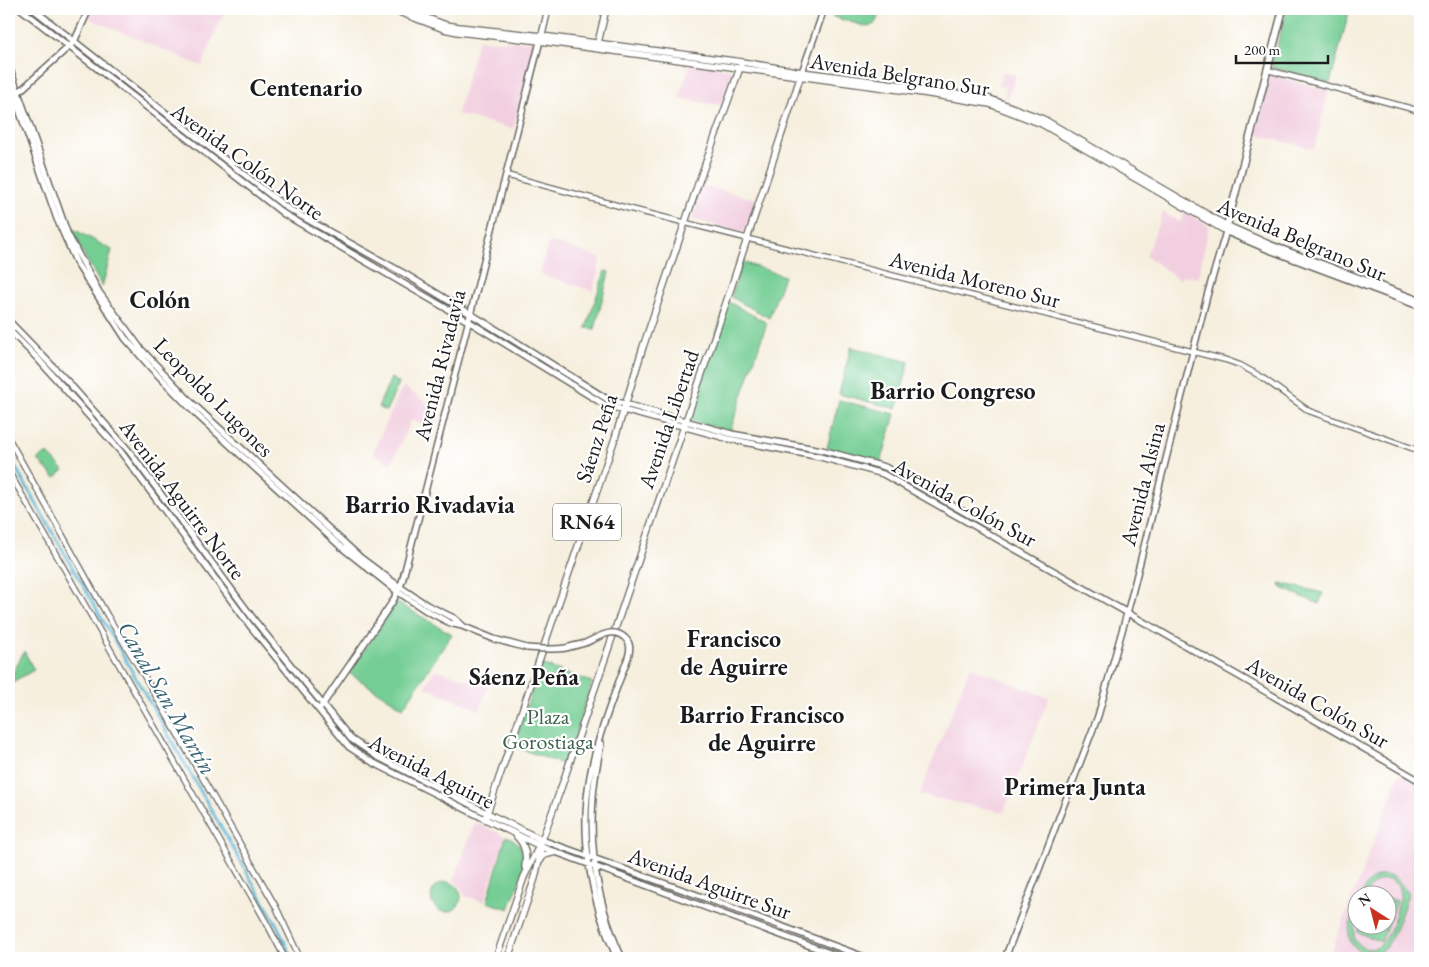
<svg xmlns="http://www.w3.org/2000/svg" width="1429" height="967" font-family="'EB Garamond',serif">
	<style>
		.built { fill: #f2cfe0; fill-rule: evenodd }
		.green { fill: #74ce94; stroke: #487558 }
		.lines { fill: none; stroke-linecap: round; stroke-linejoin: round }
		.stream { stroke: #59b6d7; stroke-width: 1 }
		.canal { stroke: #59b6d7; stroke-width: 3 }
		.tertiary-casing { stroke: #686660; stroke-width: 7 }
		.secondary-casing { stroke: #686660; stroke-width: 8 }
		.primary-casing { stroke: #686660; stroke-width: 8 }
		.trunk-casing { stroke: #686660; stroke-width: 9 }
		.tertiary { stroke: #fff; stroke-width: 4.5 }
		.secondary { stroke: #fff; stroke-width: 5 }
		.primary { stroke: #fff; stroke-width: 5.5 }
		.trunk { stroke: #fff; stroke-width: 6 }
		.secondary-bridge-casing { stroke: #686660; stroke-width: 8; stroke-linecap: butt }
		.secondary-bridge { stroke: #fff; stroke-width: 5 }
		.labels { text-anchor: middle; stroke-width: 4.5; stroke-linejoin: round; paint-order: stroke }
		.shield { fill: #fff; stroke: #606060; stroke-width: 1 }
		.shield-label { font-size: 21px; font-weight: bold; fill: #1c1c1c }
		.street-label { font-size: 22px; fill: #1c1c1c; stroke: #fff }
		.park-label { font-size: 22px; fill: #3f634c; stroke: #fff }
		.neighbourhood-label { font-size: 24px; font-weight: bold; fill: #1c1c1c; stroke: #fff }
		.water-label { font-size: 24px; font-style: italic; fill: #376170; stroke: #fff }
	</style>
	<rect width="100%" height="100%" fill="#fff"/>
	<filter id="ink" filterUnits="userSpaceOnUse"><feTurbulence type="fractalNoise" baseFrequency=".02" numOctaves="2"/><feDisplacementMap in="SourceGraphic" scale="10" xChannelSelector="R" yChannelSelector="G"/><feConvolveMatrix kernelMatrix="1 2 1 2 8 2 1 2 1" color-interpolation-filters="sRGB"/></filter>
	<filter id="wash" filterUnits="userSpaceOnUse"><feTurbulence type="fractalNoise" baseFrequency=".0096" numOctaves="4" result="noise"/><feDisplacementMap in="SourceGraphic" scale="20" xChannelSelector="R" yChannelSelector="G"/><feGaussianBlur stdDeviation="1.12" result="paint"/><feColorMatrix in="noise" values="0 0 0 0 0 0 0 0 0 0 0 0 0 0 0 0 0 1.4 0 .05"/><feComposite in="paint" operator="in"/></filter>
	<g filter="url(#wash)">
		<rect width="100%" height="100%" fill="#f6efde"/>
		<path class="built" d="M92 9H225L202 66 88 18Z
			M478 40 536 42 513 129 457 114Z
			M690 64 735 70 722 106 679 98Z
			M1003 72 1016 75 1008 98 1003 97 1006 88 998 85Z
			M1269 75 1329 90 1314 149 1254 134Z
			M702 186 756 199 744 233 692 219Z
			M1163 212 1180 222 1185 212 1209 226 1198 278 1182 275 1180 280 1146 256Z
			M552 242 601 258 593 291 539 274 548 244Z
			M404 387 438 410 439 414 435 429 431 431 412 419 391 464 374 454 373 452 402 388Z
			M970 667 1049 698 1004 812 919 795Z
			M435 669 488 686 480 710 425 687Z
			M1400 773 1420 785V958H1329ZM1356 894H1386V924H1356Z
			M475 822 505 836 484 902 465 896 461 888 454 880Z"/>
		<path class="green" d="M829 9H881L875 24 868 27 833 17Z
			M1287 9H1350L1330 83 1271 67Z
			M68 226 112 250 102 287Z
			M742 262 784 276 769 318 731 297Z
			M605 271 609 272 595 329 586 328Z
			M727 301 767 323 730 431 687 420Z
			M851 347 909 362 897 409 839 394Z
			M391 378 399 383 386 411 378 407Z
			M839 400 895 414 881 463 827 448Z
			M47 453 64 470 55 478 38 460Z
			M1280 583 1323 593 1319 604 1282 588Z
			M396 602 452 634 403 708 349 673Z
			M24 651 34 670 9 684V682Z
			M541 664 592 682 565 765 513 746Z
			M506 836C539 847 516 888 509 909L487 902Z
			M1383 875C1402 876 1397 887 1409 892 1404 905 1393 941 1384 949 1371 960 1350 951 1349 935 1348 926 1353 917 1356 909L1354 938C1357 944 1362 949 1370 949 1388 950 1395 914 1400 900 1403 876 1375 872 1367 894H1362C1366 884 1371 877 1383 875Z
			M431 897a15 15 0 1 1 30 0a15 15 0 1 1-30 0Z
			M1387 897 1397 901 1381 942 1357 932 1360 925 1386 924Z"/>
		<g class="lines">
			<path class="stream" d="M9 324 15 331
				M49 366 129 456 258 631 319 705
				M322 708 351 744 365 754 481 814
				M494 820 506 826
				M563 852 584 859
				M597 864 856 958"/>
			<path class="canal" d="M9 456 277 925 292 958"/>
		</g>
	</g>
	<g filter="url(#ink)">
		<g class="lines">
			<g class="tertiary-casing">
				<path id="tertiary" d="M1414 9 1420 10
					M1268 70 1420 111
					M506 175 627 208 1226 360 1240 365 1260 376 1309 411 1420 451
					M9 439 107 615 149 684 276 907 300 958
					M9 472 266 922 285 958"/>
			</g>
			<g class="secondary-casing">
				<path id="secondary" d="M21 9 284 214 468 321 605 405 729 439 820 457 883 474 1237 675 1420 781
					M33 9 287 208 405 274 510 338 607 399 732 434 822 450 885 467 987 525
					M9 66 68 235 99 292 141 349 191 402 361 558 400 587 427 605 454 618 462 625
					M802 72 824 9
					M9 81 57 219 77 264 125 338 152 369 197 415 340 546 398 592 425 610 450 623 462 626 494 639 527 648
					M9 101 74 42 89 9
					M9 321 68 382 129 451 255 621 351 739 376 756 487 813
					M9 330 38 359 121 452 251 627 349 747 372 762 485 819
					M319 710 393 601 402 582 540 41
					M601 744C598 761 594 779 593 797 589 853 598 907 622 958
					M542 840 689 892 867 958
					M542 847 843 958
					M617 958C591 903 579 836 590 776 597 738 612 700 626 663
					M1005 958 1098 716 1129 606 1207 296 1227 228"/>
			</g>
			<g class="primary-casing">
				<path id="primary" d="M391 9 444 29 458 32 540 41 923 93 990 104 1042 124 1226 231
					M403 9 446 25 459 27 542 36 742 62 802 72 925 88 990 99 1043 119 1227 226
					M541 39 548 9
					M597 47 606 9
					M487 813 542 840
					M517 837C525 844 527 856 525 867
					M542 847 485 819 615 438 643 347 698 184 741 65
					M540 861 544 855 556 852
					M496 958 524 877 542 840 561 788 727 300 802 72
					M508 958 535 878 542 846"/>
			</g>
			<g class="trunk-casing">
				<path id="trunk" d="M1283 9 1227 226 1270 245 1420 301
					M1226 231 1268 249 1420 306"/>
			</g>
			<use href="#tertiary" class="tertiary"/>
			<use href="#secondary" class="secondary"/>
			<use href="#primary" class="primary"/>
			<use href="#trunk" class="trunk"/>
			<g class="secondary-bridge-casing">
				<path id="secondary-bridge" d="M527 648C540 649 553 650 566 648 572 646 579 645 585 643 598 638 612 626 625 638 633 645 629 655 626 663"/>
			</g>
			<use href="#secondary-bridge" class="secondary-bridge"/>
		</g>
	</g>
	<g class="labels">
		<rect class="shield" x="553" y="503.5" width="68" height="37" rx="4"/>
		<g class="shield-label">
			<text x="587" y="529">RN64</text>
		</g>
		<g class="street-label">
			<text transform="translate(900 74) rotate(9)" y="8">Avenida Belgrano Sur</text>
			<text transform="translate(248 161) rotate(36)" y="8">Avenida Colón Norte</text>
			<text transform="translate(1302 239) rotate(23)" y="8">Avenida Belgrano Sur</text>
			<text transform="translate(975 279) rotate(14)" y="8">Avenida Moreno Sur</text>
			<text transform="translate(439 365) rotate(-76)" y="8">Avenida Rivadavia</text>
			<text transform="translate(214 397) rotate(45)" y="8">Leopoldo Lugones</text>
			<text transform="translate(668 419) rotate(-71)" y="8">Avenida Libertad</text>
			<text transform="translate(596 438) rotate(-72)" y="8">Sáenz Peña</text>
			<text transform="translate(1142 484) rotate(-76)" y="8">Avenida Alsina</text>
			<text transform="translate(183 499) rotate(53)" y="8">Avenida Aguirre Norte</text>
			<text transform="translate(965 502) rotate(29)" y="8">Avenida Colón Sur</text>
			<text transform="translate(1318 702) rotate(30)" y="8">Avenida Colón Sur</text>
			<text transform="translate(432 771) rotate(27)" y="8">Avenida Aguirre</text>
			<text transform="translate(710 883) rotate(20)" y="8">Avenida Aguirre Sur</text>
		</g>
		<g class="park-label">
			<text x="548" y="724">Plaza<tspan x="548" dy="25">Gorostiaga</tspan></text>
		</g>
		<g class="neighbourhood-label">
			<text x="306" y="96">Centenario</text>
			<text x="160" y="308">Colón</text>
			<text x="953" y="399">Barrio Congreso</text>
			<text x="430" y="513">Barrio Rivadavia</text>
			<text x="734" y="647">Francisco<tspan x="734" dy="28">de Aguirre</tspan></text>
			<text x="524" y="685">Sáenz Peña</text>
			<text x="762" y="723">Barrio Francisco<tspan x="762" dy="28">de Aguirre</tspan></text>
			<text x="1075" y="795">Primera Junta</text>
		</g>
		<g class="water-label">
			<text transform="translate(167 698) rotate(60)" y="8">Canal San Martín</text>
		</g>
	</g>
	<rect width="1429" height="967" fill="none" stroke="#fff" stroke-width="30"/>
	<g transform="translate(1372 910) rotate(324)"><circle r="24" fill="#ffffff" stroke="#a4a4a4"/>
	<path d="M0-4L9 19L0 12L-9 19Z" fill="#c8321e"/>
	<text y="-8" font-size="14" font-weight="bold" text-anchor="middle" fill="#1c1c1c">N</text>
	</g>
	<path d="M1236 55v8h92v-8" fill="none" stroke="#1c1c1c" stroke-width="2.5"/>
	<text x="1244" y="55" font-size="15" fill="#1c1c1c" stroke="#ffffff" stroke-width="4" paint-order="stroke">200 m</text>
</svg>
